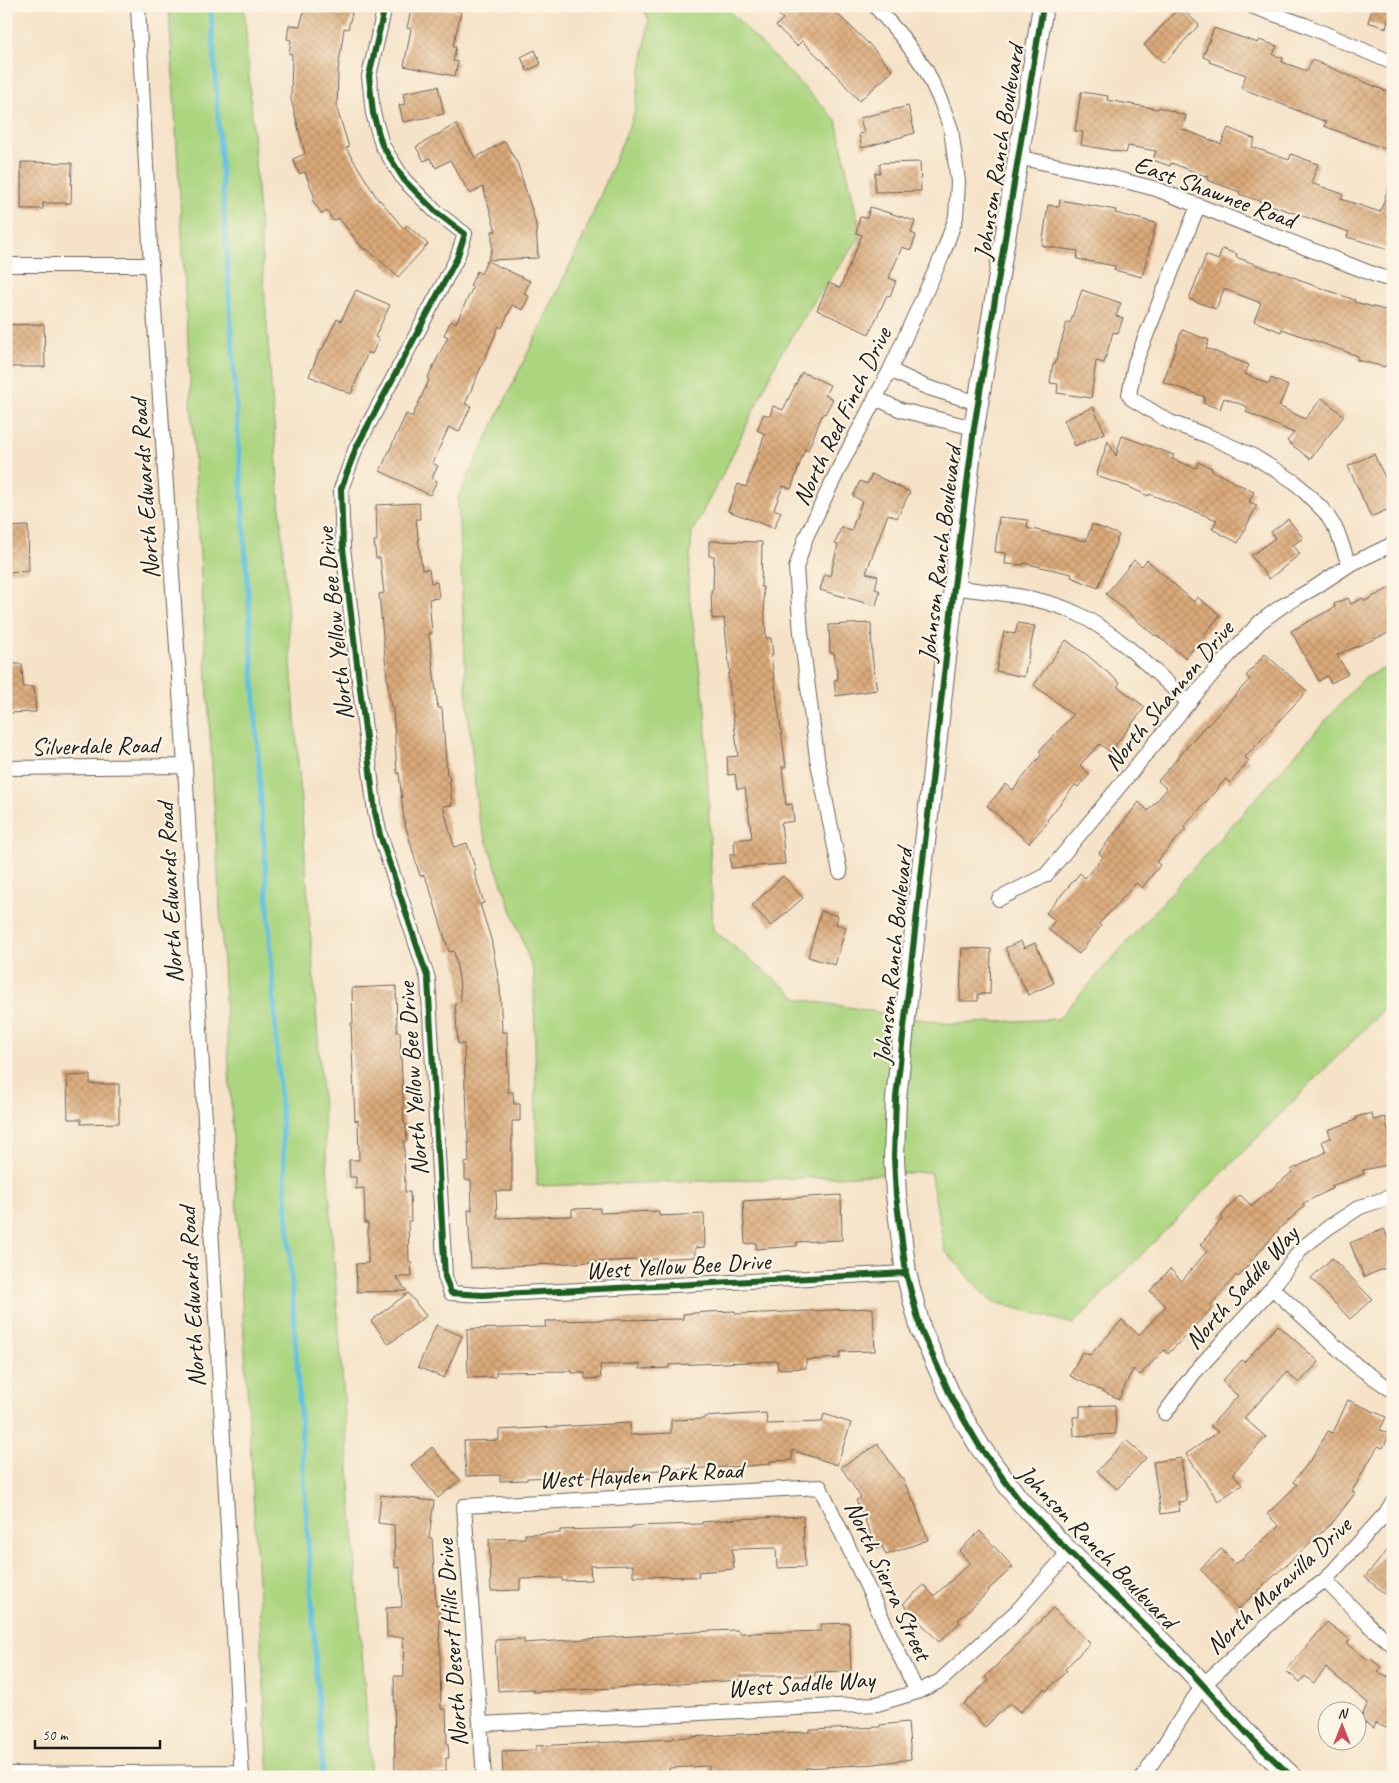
<svg xmlns="http://www.w3.org/2000/svg" width="1399" height="1783" font-family="Caveat,sans-serif">
	<style>
		.grass { fill: #acd580; stroke: #64784e }
		.lines { fill: none; stroke-linecap: round; stroke-linejoin: round }
		.stream { stroke: #62c1e0; stroke-width: 5 }
		.building { fill: url(#building-cross-hatch) }
		.street-casing { stroke: #686158; stroke-width: 16 }
		.secondary-casing { stroke: #686158; stroke-width: 22 }
		.street { stroke: #fff; stroke-width: 14 }
		.secondary { stroke: #fff; stroke-width: 20 }
		.cycleway-casing { stroke: #fcf5e5; stroke-width: 9 }
		.cycleway { stroke: #1b5e20; stroke-width: 6 }
		.labels { text-anchor: middle; stroke-width: 4.5; stroke-linejoin: round; paint-order: stroke }
		.street-label { font-size: 25px; fill: #1c1c1c; stroke: #fcf5e5 }
	</style>
	<defs>
		<pattern id="building-cross-hatch" width="8" height="8" patternUnits="userSpaceOnUse" patternTransform="scale(1.25)"><rect width="8" height="8" fill="#daa979"/><path d="M0 0l8 8M0 8l8-8" fill="none" stroke="#ba9168"/></pattern>
	</defs>
	<rect width="100%" height="100%" fill="#fcf5e5"/>
	<filter id="ink" filterUnits="userSpaceOnUse"><feTurbulence type="fractalNoise" baseFrequency=".02" numOctaves="2"/><feDisplacementMap in="SourceGraphic" scale="10" xChannelSelector="R" yChannelSelector="G"/><feConvolveMatrix kernelMatrix="1 2 1 2 8 2 1 2 1" color-interpolation-filters="sRGB"/></filter>
	<filter id="wash" filterUnits="userSpaceOnUse"><feTurbulence type="fractalNoise" baseFrequency=".0096" numOctaves="4" result="noise"/><feDisplacementMap in="SourceGraphic" scale="20" xChannelSelector="R" yChannelSelector="G"/><feGaussianBlur stdDeviation="1.12" result="paint"/><feColorMatrix in="noise" values="0 0 0 0 0 0 0 0 0 0 0 0 0 0 0 0 0 1.4 0 .05"/><feComposite in="paint" operator="in"/></filter>
	<g filter="url(#wash)">
		<rect width="100%" height="100%" fill="#f5e2c7"/>
		<path class="grass" d="M169 6H244L371 1777H269Z
			M642 6H724L836 120 861 236 813 303 780 355 726 468 692 532 688 588 705 708 713 930 799 999 950 1024 1058 1019 1363 679 1393 664V1000L1073 1324 991 1301 945 1251 930 1172 836 1177 537 1186 534 973 478 817 466 687 458 498 582 240 634 114 649 20Z"/>
		<g class="lines">
			<path class="stream" d="M211 6 323 1777"/>
		</g>
		<g id="blocks">
			<path class="building" d="M305 6H348L347 11 352 13 348 29 344 28 338 71 337 109 349 147 346 148 379 201 380 200 404 229 407 225 428 244 398 277 366 248 364 250 339 218 333 221 327 211 322 214 312 200 315 198 305 172 299 174 293 159 305 154 291 99 292 54H289L291 40 287 39 289 25 300 26Z
				M418 6H436L461 12 453 47H456L453 61 458 62 455 76 404 66 411 29 407 28 411 10 416 12Z
				M769 6H829L870 45 893 71 859 101 832 70 802 41 797 46 776 26 783 19Z
				M1373 6H1393L1386 28 1368 22Z
				M1180 7 1199 25 1164 63 1144 45Z
				M1214 28 1258 43 1259 40 1277 46 1273 55 1283 58 1282 62 1307 71 1312 60 1393 94V152L1324 126 1326 122 1241 88 1246 75 1209 62 1210 60 1203 57Z
				M535 50 541 64 527 71 521 57Z
				M438 86 444 114 403 122 399 105 405 104 403 93Z
				M1081 92 1108 96 1107 100 1158 109 1159 107 1186 116 1182 129 1221 144 1228 128 1255 139 1252 147 1289 160 1291 154 1318 164 1311 183 1343 194 1341 199 1380 212 1390 183H1393V250L1347 237 1349 232 1239 194 1240 192 1207 180 1208 177 1171 163 1170 166 1153 160 1156 151 1128 146 1126 153 1081 145 1083 132 1075 131Z
				M908 106 915 133 862 148 859 134 864 133 860 118Z
				M456 124 475 158 505 141 518 165 536 224 538 258 488 260 492 250V231H496L483 187 470 194 450 160 436 168 430 158 424 161 416 147Z
				M21 162 72 163 71 203H43V209H21Z
				M920 162 921 191 875 192V173H880V163Z
				M1060 200 1116 210 1115 213 1156 223 1142 277 1114 270 1115 266 1077 259 1078 251 1042 246 1048 205 1059 207Z
				M870 207 915 221 911 233 916 235 911 250 902 247 889 278 896 281 890 296 887 295 869 334 817 310 829 283 840 288 862 235 856 233 860 217 867 218Z
				M1222 249 1237 254 1236 257 1273 271 1274 270 1301 280V281L1355 300 1354 302 1393 312V365L1386 364 1385 367 1357 360 1358 356 1282 329 1281 332 1254 321 1261 303 1224 289 1216 309 1189 299 1206 255 1218 260Z
				M487 261 530 281 524 294 529 296 523 310 512 305 502 328 499 326 465 404 471 406 459 432 449 427 432 463 438 466 432 478 437 481 430 495 380 471 406 414 412 417 429 380 427 379 448 337 444 335 451 321 456 323 473 287 470 286 477 271 481 274Z
				M356 290 390 305 375 337 379 339 372 354 368 352 351 394 309 376 320 350H322L337 319 341 321Z
				M1082 290 1121 303 1116 316 1123 318 1118 333 1113 332 1104 363 1096 361 1091 398 1057 393 1058 384 1050 383 1053 363 1055 364 1067 322 1070 323Z
				M44 324 45 367H6V325Z
				M1182 330 1209 340 1206 348 1249 365 1245 374 1269 384 1271 378 1288 386 1279 406 1305 419 1322 398 1344 416 1310 459 1287 441 1294 433 1246 412 1248 407 1224 398 1220 409 1203 403 1205 397 1163 382Z
				M802 372 830 385 825 395 833 399 825 414 823 413 808 450 805 449 791 489 783 486 774 509 781 512 774 528 728 511 738 484 746 487 765 434 757 430 764 414 770 416 773 406 783 410Z
				M1093 407 1105 433 1075 446 1064 420Z
				M1122 436 1174 455 1172 459 1196 468 1198 462 1212 468 1211 470 1254 492 1249 502 1257 505 1238 543 1212 529 1217 520 1149 494 1148 496 1129 487 1096 476 1108 441 1116 456Z
				M1374 454 1393 495V507L1371 517 1348 466Z
				M872 474 910 492 897 518 888 514 866 573 878 576 875 589 880 591 876 606 820 590 825 574 830 576 838 545 835 544 841 527 851 531 862 501 853 496 860 481 867 484Z
				M419 503 420 519H416L422 570 429 569 431 583 437 582 439 598 429 599 432 633 429 634 438 708H442L447 775H449L452 805 443 806 454 847 467 843 476 871 474 872 484 903 480 904 491 939 500 988 502 1032H507L508 1092H513L514 1104H520V1121H512V1191H496L497 1218 572 1216V1209L600 1208V1213L659 1211V1216L704 1214 705 1247 695 1248V1257L471 1268 468 1210H472L471 1180H465V1163L469 1162 466 1088H465L464 1044H458L455 1003 461 1002 459 978 454 951 449 952 429 886 424 875 420 876 404 821 399 773H397L393 707H391L387 678 379 594 384 593 380 558H376L374 541H377L376 505Z
				M999 517 1028 520 1027 528 1086 541 1092 524 1119 535 1098 588 1071 577 1072 574 1023 563V565L1005 564 1006 553 995 552Z
				M1288 519 1303 538 1293 545 1300 554 1269 579 1251 556 1275 538 1271 532Z
				M28 526 29 571 6 572V527Z
				M709 541 762 542 761 587H763L766 638H771L773 655H771L786 767H782L786 805 792 804 794 821 781 823 785 864 731 868 730 854H735L734 840 752 838 745 788 737 789 735 774 728 775 727 757 738 756 728 674 730 673 724 618 712 619 711 590H713L714 556H709Z
				M1134 560 1142 566 1147 560 1194 602 1197 597 1220 615 1186 658 1156 635 1155 636 1106 594Z
				M1393 586V631L1337 655 1348 674 1331 683 1327 676 1319 681 1291 631 1335 607 1334 604 1348 598 1351 604 1363 598 1365 601Z
				M871 623 872 656 877 690 836 696 834 680 838 679 834 653H830L829 625Z
				M1018 623 1035 626 1024 677 996 671 1004 632 1015 634Z
				M1066 640 1087 655 1120 683 1117 686 1145 707 1110 752 1100 744 1080 765 1090 774 1078 787 1075 785 1047 820 1048 822 1029 843 987 806 1006 784 1013 790 1042 754 1039 751 1073 715 1034 685Z
				M1265 654 1307 691 1245 757 1249 761 1230 783 1226 779 1184 827 1186 829 1156 862 1160 865 1142 888 1136 883 1099 924 1101 926 1079 954 1048 929 1055 920 1046 913 1080 873 1085 878 1103 857 1099 853 1139 802 1148 811 1167 789 1158 781 1206 725 1207 726 1250 679 1246 676Z
				M6 664H22L23 687H34L36 712 6 713Z
				M783 876 803 898 771 926 752 905Z
				M821 911 838 916 836 924 846 927 835 965 808 957Z
				M1021 941 1024 948 1035 943 1054 983 1028 995 1005 948Z
				M962 948 991 949 990 994H978V1001H960Z
				M396 986 397 1032H400L404 1124H406L407 1141H404L405 1192H410L411 1221H408L409 1262H411L412 1277H396L407 1291 357 1292 356 1264 368 1263V1223H365L364 1188 356 1189V1177H350L349 1160H359L358 1120 355 1121 351 1023H353L352 988Z
				M90 1075V1084H119V1123L81 1124V1119H68L67 1076Z
				M1372 1113 1373 1120 1385 1117 1393 1151V1164L1363 1170 1364 1174 1331 1186 1333 1188 1302 1204 1305 1206 1281 1227 1238 1277 1236 1275 1210 1306 1212 1308 1168 1354 1164 1350 1140 1375 1133 1369 1119 1399 1070 1376 1082 1352 1090 1355 1122 1320 1139 1335 1166 1306 1150 1291 1170 1269 1182 1281 1207 1251 1200 1245 1223 1218 1221 1216 1240 1195 1252 1206 1292 1172 1291 1170 1326 1152 1322 1141 1331 1138 1328 1130 1356 1120V1117Z
				M841 1195 842 1240 797 1242V1246L756 1249V1243L745 1244 743 1201Z
				M1384 1229 1393 1250V1265L1364 1277 1350 1243Z
				M1332 1258 1372 1299 1350 1319 1311 1278Z
				M408 1293 426 1316 389 1344 371 1321Z
				M873 1308 875 1351 840 1352V1358L806 1360V1368L778 1369 777 1361 669 1365V1368L640 1369V1364L600 1365 601 1378 585 1379V1373H572V1371L496 1372V1377L468 1378 467 1329 546 1327 545 1321 683 1319V1314L707 1312 735 1311 736 1314 765 1313Z
				M436 1325 462 1336 444 1378 418 1367Z
				M1278 1325 1319 1362 1299 1383 1287 1372 1244 1418 1266 1437 1233 1473 1242 1485 1218 1501 1186 1454 1218 1432 1210 1426 1238 1396 1222 1381 1242 1360 1244 1362Z
				M1348 1400 1386 1417 1380 1430 1390 1434 1383 1448 1378 1446 1352 1491 1355 1493 1334 1521 1238 1609 1200 1569 1221 1549 1236 1564 1279 1526 1267 1514 1297 1485 1293 1482 1313 1457 1328 1431 1333 1433Z
				M1115 1405 1116 1434 1074 1436 1073 1417H1080V1406Z
				M766 1413 767 1424 822 1422 824 1414 851 1423 837 1465 792 1450V1460L770 1461V1464L748 1466 596 1473V1476L527 1478V1480L500 1481V1475L466 1476 464 1441 499 1440V1430L630 1423V1435L671 1433V1420L704 1419V1417Z
				M1126 1440 1146 1458 1117 1489 1097 1471Z
				M878 1444 901 1478H902L915 1504 928 1540 886 1555 882 1546 877 1548 856 1500 861 1498 841 1467Z
				M432 1447 460 1480 438 1498 411 1465Z
				M1181 1458 1187 1501 1178 1502 1180 1511 1161 1514 1153 1462Z
				M381 1495 434 1501 429 1538H432L436 1606H439L441 1709H446L447 1744H448L449 1758H446V1772L395 1773 394 1676H404L403 1637H387L386 1608 402 1607 400 1567 395 1568 394 1525 378 1523Z
				M803 1516 805 1567 777 1568 776 1548 732 1549 734 1569 698 1572 699 1577 633 1576V1565L590 1566 591 1580 562 1581V1578L520 1579V1590L491 1591 489 1539 525 1538V1534L560 1533V1530L632 1528V1526L702 1524V1522L737 1519Z
				M980 1531 1013 1567 988 1590 989 1591 958 1620 960 1622 939 1642 903 1604 924 1585 934 1596 970 1563 959 1551Z
				M1393 1544V1589L1387 1596 1365 1577Z
				M1053 1608 1090 1643 1065 1669 1067 1671 1046 1691 1044 1689 1020 1712 1010 1703 985 1727 964 1704 988 1681 985 1677Z
				M1327 1622 1350 1640 1347 1643 1368 1660 1370 1658 1381 1667 1378 1672 1393 1679V1720L1388 1729 1376 1723 1374 1728 1360 1720 1368 1703 1326 1668 1314 1683 1305 1676 1300 1682 1286 1671Z
				M849 1623 851 1671 815 1672V1676H740L741 1680 598 1689 533 1692V1689L498 1691 495 1640 524 1639V1643L710 1631 738 1630 739 1633 792 1632 821 1631V1624Z
				M908 1722 911 1759 875 1764 806 1768 807 1777H709V1766L669 1768V1777H503L502 1751 536 1750V1746L673 1739V1738L742 1734 810 1732V1730L880 1727V1725Z"/>
		</g>
	</g>
	<g filter="url(#ink)">
		<use href="#blocks" fill-opacity="0" stroke="#686158" stroke-width="1"/>
		<g class="lines">
			<g class="street-casing">
				<path id="street" d="M138 6 151 265 185 766 242 1777
					M385 6 369 76 373 113 382 145 404 180 436 212 465 234 457 258 356 448 341 489 343 548 375 812 380 835 428 979 445 1277 451 1293 482 1295 906 1273
					M1251 6 1305 25 1393 63
					M1017 157 1102 175 1156 189 1378 276 1393 280
					M1198 206 1135 363 1129 395 1132 399 1170 422 1208 436 1253 456 1295 482 1325 512 1337 531 1349 565
					M6 265H151
					M890 370 926 387 978 403
					M875 398 901 410 974 428
					M954 587C993 593 1043 596 1078 614 1120 635 1155 672 1189 703
					M6 768 185 766
					M840 872 817 758 801 633 796 568 806 537 839 468 890 370 943 254 956 217 958 182 951 129 941 102 926 70 903 38 875 6
					M999 899 1046 875 1219 666 1260 622 1282 606 1314 588 1349 565 1393 544
					M1272 1288 1357 1366 1393 1391
					M1165 1413 1194 1373 1272 1288 1302 1248 1329 1227 1360 1207 1393 1196
					M1325 1580 1372 1628 1393 1645
					M480 1724 877 1704 917 1692 940 1681 1017 1611 1069 1552
					M6 1774 242 1772
					M484 1777 464 1506 820 1487 917 1692
					M1143 1777 1202 1686 1286 1609 1325 1580 1386 1513 1393 1501"/>
			</g>
			<g class="secondary-casing">
				<path id="secondary" d="M1043 6 974 428 954 587 896 1098 894 1157 896 1195 906 1273 921 1330 953 1401 980 1447 1019 1500 1069 1552 1184 1664 1253 1740 1292 1777"/>
			</g>
			<use href="#street" class="street"/>
			<use href="#secondary" class="secondary"/>
			<g class="cycleway-casing">
				<path id="cycleway" d="M385 6 369 76 373 113 382 145 404 180 436 212 465 234 457 258 356 448 341 489 343 548 375 812 380 835 428 979 445 1277 451 1293 482 1295 906 1273
					M1043 6 974 428 954 587 896 1098 894 1157 896 1195 906 1273 921 1330 953 1401 980 1447 1019 1500 1069 1552 1184 1664 1253 1740 1292 1777"/>
			</g>
			<use href="#cycleway" class="cycleway"/>
		</g>
	</g>
	<g class="labels">
		<g class="street-label">
			<text transform="translate(998 152) rotate(-81)" y="9">Johnson Ranch Boulevard</text>
			<text transform="translate(1215 191) rotate(20)" y="9">East Shawnee Road</text>
			<text transform="translate(841 416) rotate(-64)" y="9">North Red Finch Drive</text>
			<text transform="translate(144 489) rotate(-94)" y="9">North Edwards Road</text>
			<text transform="translate(939 554) rotate(-83)" y="9">Johnson Ranch Boulevard</text>
			<text transform="translate(334 624) rotate(-96)" y="9">North Yellow Bee Drive</text>
			<text transform="translate(1168 695) rotate(-50)" y="9">North Shannon Drive</text>
			<text transform="translate(95 745) rotate(-1)" y="9">Silverdale Road</text>
			<text transform="translate(169 893) rotate(-93)" y="9">North Edwards Road</text>
			<text transform="translate(892 956) rotate(-84)" y="9">Johnson Ranch Boulevard</text>
			<text transform="translate(412 1079) rotate(-94)" y="9">North Yellow Bee Drive</text>
			<text transform="translate(678 1265) rotate(-3)" y="9">West Yellow Bee Drive</text>
			<text transform="translate(1241 1287) rotate(-48)" y="9">North Saddle Way</text>
			<text transform="translate(191 1297) rotate(-93)" y="9">North Edwards Road</text>
			<text transform="translate(641 1474) rotate(-3)" y="9">West Hayden Park Road</text>
			<text transform="translate(1098 1546) rotate(46)" y="9">Johnson Ranch Boulevard</text>
			<text transform="translate(889 1580) rotate(65)" y="9">North Sierra Street</text>
			<text transform="translate(1278 1585) rotate(-43)" y="9">North Maravilla Drive</text>
			<text transform="translate(451 1643) rotate(-94)" y="9">North Desert Hills Drive</text>
			<text transform="translate(801 1683) rotate(-4)" y="9">West Saddle Way</text>
		</g>
	</g>
	<rect width="1399" height="1783" fill="none" stroke="#fcf5e5" stroke-width="25"/>
	<g transform="translate(1342 1726)"><circle r="24" fill="#fcf5e5" stroke="#a29e95"/>
	<path d="M0-4L9 19L0 12L-9 19Z" fill="#d1495b"/>
	<text y="-8" font-size="14" font-weight="bold" text-anchor="middle" fill="#1c1c1c">N</text>
	</g>
	<path d="M35 1740v8h125v-8" fill="none" stroke="#1c1c1c" stroke-width="2.5"/>
	<text x="42" y="1740" font-size="15" fill="#1c1c1c" stroke="#fcf5e5" stroke-width="4" paint-order="stroke">50 m</text>
</svg>
